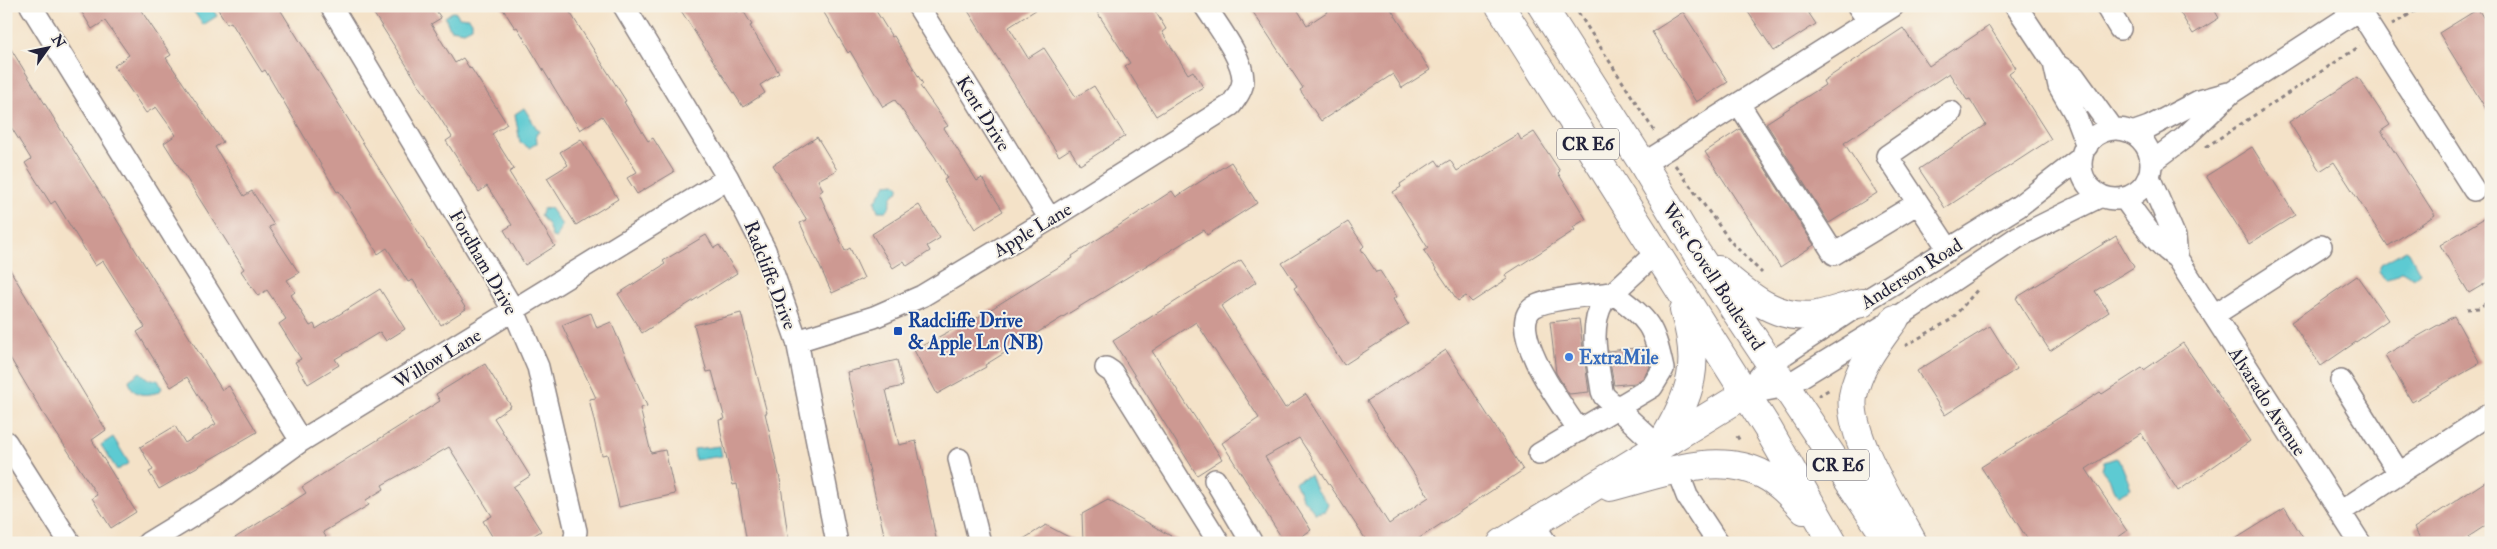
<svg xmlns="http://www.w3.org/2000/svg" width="2497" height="549" font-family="'IM FELL Double Pica',serif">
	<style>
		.water { fill: #5dcad2; stroke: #407686 }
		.building { fill: #cd9992 }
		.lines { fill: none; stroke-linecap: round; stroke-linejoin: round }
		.minor-casing { stroke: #8b8282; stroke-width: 24 }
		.major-casing { stroke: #8b8282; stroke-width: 30 }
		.path { stroke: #8b8282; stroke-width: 3; stroke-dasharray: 4 4; stroke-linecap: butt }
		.minor { stroke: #fff; stroke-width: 21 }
		.major { stroke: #fff; stroke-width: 28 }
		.transit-dot { fill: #1a4fb4; stroke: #f7f3e8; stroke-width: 2 }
		.shop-dot { fill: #3f7fe0; stroke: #f7f3e8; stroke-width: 2 }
		.labels { text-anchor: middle; stroke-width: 4; stroke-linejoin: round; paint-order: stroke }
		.shield { fill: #f7f3e8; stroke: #62616f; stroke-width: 1 }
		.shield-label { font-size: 18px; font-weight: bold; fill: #22223b }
		.street-label { font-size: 19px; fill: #22223b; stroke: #f7f3e8 }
		.transit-label { font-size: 19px; font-weight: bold; fill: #164399; stroke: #f7f3e8; text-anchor: start }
		.shop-label { font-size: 19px; font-weight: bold; fill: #366cbe; stroke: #f7f3e8; text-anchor: start }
	</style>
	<rect width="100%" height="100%" fill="#f7f3e8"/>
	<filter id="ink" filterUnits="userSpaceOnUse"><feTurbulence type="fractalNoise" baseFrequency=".02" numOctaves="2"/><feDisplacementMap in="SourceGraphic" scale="10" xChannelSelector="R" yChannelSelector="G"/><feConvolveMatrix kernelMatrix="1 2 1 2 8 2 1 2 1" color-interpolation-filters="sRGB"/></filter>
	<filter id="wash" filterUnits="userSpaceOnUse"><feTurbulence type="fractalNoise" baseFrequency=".0096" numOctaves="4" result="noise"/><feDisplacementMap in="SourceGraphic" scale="20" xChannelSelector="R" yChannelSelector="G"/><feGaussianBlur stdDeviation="1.12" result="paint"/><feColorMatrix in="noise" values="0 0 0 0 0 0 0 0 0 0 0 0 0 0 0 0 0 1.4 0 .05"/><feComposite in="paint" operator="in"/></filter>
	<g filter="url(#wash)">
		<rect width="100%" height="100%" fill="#f4e2c8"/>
		<path class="water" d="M190 6H211L217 16 203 25Z
			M452 12H456L459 17 469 18 472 22V27L464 31 450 29 445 17Z
			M524 108 539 132 536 134 537 143 529 148 520 142 515 114Z
			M895 183 899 186V190L892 197 889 208 886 211H878L875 202 886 184Z
			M550 208 562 225 556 238 552 237 548 225 540 215 543 209Z
			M2406 250 2409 252 2420 273 2414 278 2403 271 2386 281 2379 271 2381 264Z
			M140 372 148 379 158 380 162 388 159 392C145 396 132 397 129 380Z
			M113 437 129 463 117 470 101 445Z
			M720 446 722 456 695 460 694 449Z
			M2116 458 2120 461 2131 488 2118 495 2114 492 2110 480 2102 470 2104 462Z
			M1310 475 1316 490 1328 503 1325 511 1315 513 1302 497 1295 481Z"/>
		<g id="blocks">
			<path class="building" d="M78 6H138L171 55 166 58 223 142 215 147 244 196 252 191 274 225 269 227 299 273 287 280 295 292 291 295 310 326 314 324 316 329 380 289 405 329 386 341 380 332 335 359 339 365 308 384 295 362 301 359 279 324 286 319 267 290 258 296 241 271 244 269 164 143 176 135 156 107 146 113 114 66 129 55 105 21 92 29Z
				M216 6H278L466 309 441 325 413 280 408 282 387 248 378 254 339 191 337 192 265 70 262 72 231 22 227 24Z
				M369 6H433L441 18 431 24 455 63 463 58 470 69 471 68 507 124 492 134 514 169 509 172 555 246 525 265 504 230 512 225 487 186 479 192 446 141 452 137Z
				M501 6H566L626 101 624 102 648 141 653 138 674 172 637 194 627 178 637 172 602 116 580 130 517 27 515 28Z
				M678 6H733L737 12 742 9 752 25 750 26 779 73 760 85 765 93 743 107Z
				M820 6H873L892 37 894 36 923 84 920 86 948 126 944 128 977 181 982 178 1003 211 975 229 944 180 947 178 935 157 895 100 883 107 850 51 848 53Z
				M965 6H1042L1009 27 1028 58 1044 48 1076 97 1094 86 1125 136 1080 165 1070 149 1059 156Z
				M1093 6H1152L1166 29 1162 32 1188 74 1193 71 1203 87 1156 116 1125 66 1130 63Z
				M1249 6H1295L1307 25 1336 6H1389L1430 70 1402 88 1393 74 1321 121 1300 90 1303 88Z
				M1744 6H1804L1816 24 1774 51Z
				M2176 6H2212L2219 18 2193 34Z
				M2478 9 2491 30V117L2439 33Z
				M1683 12 1728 82 1696 102 1652 32Z
				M1989 26 2016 68 2009 73 2051 139 1945 208 1919 169 1986 125 1970 99 1967 100 1949 73 1844 143 1877 193 1829 223 1766 123 1825 85 1823 81 1903 28 1929 66Z
				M6 41 222 390 229 386 257 432 159 489 149 472 153 470 140 447 175 426 185 443 216 424 187 377 171 387 137 332 145 327 103 261 95 266 55 201 51 204 25 163 31 159 6 119Z
				M2358 77 2390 125 2381 131 2435 215 2388 246 2334 162 2320 171 2289 122Z
				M1740 129 1814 245 1780 267 1705 152Z
				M1534 132 1560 171 1558 173 1586 219 1573 227 1575 230 1505 275 1507 279 1472 302 1466 296 1458 301 1424 251 1428 248 1393 192 1401 187 1400 184 1436 160 1440 166 1450 160 1457 171 1518 134 1521 140Z
				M817 137 837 170 818 180 823 190 819 193 845 251 850 248 864 278 832 293 800 223 807 220 773 165Z
				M581 139 618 199 576 225 547 178 568 165 560 152Z
				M2252 147 2295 215 2249 244 2206 176Z
				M1231 162 1257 203 1207 235 1204 230 985 365 986 367 937 394 914 350 963 324 964 326 1073 258 1072 256 1172 191 1176 197Z
				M919 205 940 238 927 246 930 251 907 266 904 261 893 268 872 234Z
				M2491 214V280L2469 293 2440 245Z
				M1348 222 1364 246 1361 249 1376 272 1380 271 1397 297 1393 299 1408 324 1344 365 1294 288 1297 286 1282 263Z
				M706 235 714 248 719 245 737 273 642 333 618 294 665 264 663 261Z
				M2116 236 2134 267 2095 291 2109 312 2050 351 2016 298Z
				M1241 260 1256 282 1221 306 1285 408 1306 394 1389 524 1429 497 1367 401 1446 350 1523 470 1412 543H1368L1299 438 1265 457 1311 530 1292 543H1285L1222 443 1259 418 1196 322 1152 351 1222 459 1197 475 1113 341Z
				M6 263 106 430 92 440 136 512 111 528 92 498 97 495 43 413 6 351Z
				M2357 276 2388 320 2321 366 2291 322Z
				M591 313 597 328 611 322 647 406 640 408 651 453 665 450 675 494 619 507 607 454 602 455 589 399 596 398 562 325Z
				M741 313 767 413H765L780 479 789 543H747L737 484 733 485 721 433 719 420 725 419 712 371 707 372 694 325Z
				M2454 316 2480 363 2412 402 2385 355Z
				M1579 319 1589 392 1569 394 1556 373 1550 322Z
				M1990 326 2017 369 1945 415 1917 371Z
				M2183 343 2250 441 2178 491 2141 433 2086 469 2127 531 2110 543H2030L1981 467 2100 392 2102 394 2142 368 2144 370Z
				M1645 347 1650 367 1643 378 1635 383 1614 385 1608 351Z
				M897 360 903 386 886 390 899 445 916 441 937 543H886L847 372Z
				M485 364 511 406 494 418 530 476 513 487 541 531 522 543H496L483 521 492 516 449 447 382 485 384 489 366 500 369 505 323 532 326 537 316 543H227L306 493 302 487 440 401 436 394Z
				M2491 478V522L2468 537 2472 543H2423L2414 528Z
				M1108 500 1183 543H1083L1082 514Z
				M2285 508 2306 543H2229Z
				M1046 525 1080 543H1017Z"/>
		</g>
	</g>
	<g filter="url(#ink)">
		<use href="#blocks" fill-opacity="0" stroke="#8b8282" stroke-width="1"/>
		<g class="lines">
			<g class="minor-casing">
				<path id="minor" d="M31 6 301 441
					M331 6 514 311 538 367 576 531 574 543
					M624 6 728 178 765 250 797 341 837 543
					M918 6 1050 219
					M1858 6 1869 22
					M2016 6 2054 63 2074 76 2112 129
					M2106 6 2120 29
					M2359 10 2474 190
					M2054 63 2059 86 2074 112 2087 146
					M1739 104 1834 254 1918 203
					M2081 164a35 35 0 1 1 70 0a35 35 0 1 1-70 0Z
					M2132 133 2149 127 2199 101 2228 93
					M2152 162 2184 138 2231 93 2365 6
					M1643 164 1893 6
					M2149 177 2175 237 2177 258
					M2124 198C2141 221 2154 242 2177 258L2360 543
					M1949 250 1887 156 1951 112
					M1657 252 1603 302C1588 329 1598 362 1602 391L1604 396 1659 447
					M2214 315 2321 246
					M797 341 874 317 922 296 1050 219 1231 105C1236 98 1243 89 1243 80 1243 58 1217 25 1205 6
					M1106 368 1112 372 1219 543
					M2341 381 2399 473
					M1745 394 1771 363 1862 303 2019 206 2082 157
					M1745 394 1786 386 1895 319 2018 237 2099 197
					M6 442 70 543
					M1539 454 1652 387 1663 369C1653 323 1649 321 1613 293 1594 295 1549 298 1534 307 1503 327 1565 410 1579 431
					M959 459 980 543
					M1677 470 1687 496 1718 543
					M1215 480 1252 543
					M2340 512 2491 413
					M1533 523 1546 543
					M148 543 225 496 301 441 728 178"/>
			</g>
			<g class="major-casing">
				<path id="major" d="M1500 6 1768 429 1833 543
					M1542 6 1643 164 1696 252 1890 543
					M1718 270C1748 295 1776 321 1817 315 1832 312 1847 306 1862 303
					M1895 319C1879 341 1858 367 1853 396 1847 435 1894 507 1913 543
					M1663 441C1692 393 1701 365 1684 310
					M1610 487C1658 475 1717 450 1764 475 1780 483 1792 497 1804 510
					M1502 543 1745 394"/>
			</g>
			<path class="path" d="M1574 6 1656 134
				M2392 25 2423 6
				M2206 147 2360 46
				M1675 165 1731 242 1762 273
				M2467 309 2479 308 2491 300
				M1905 346 1952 319 1978 289
				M1818 396 1830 389
				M1737 436 1741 443"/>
			<use href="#minor" class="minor"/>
			<use href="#major" class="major"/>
		</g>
	</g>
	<rect class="transit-dot" x="893" y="326" width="10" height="10" rx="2.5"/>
	<circle class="shop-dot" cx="1569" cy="357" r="5"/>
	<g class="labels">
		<g class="shield">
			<rect x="1557" y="128.5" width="62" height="31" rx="4"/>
			<rect x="1807" y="449.5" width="62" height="31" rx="4"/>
		</g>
		<g class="shield-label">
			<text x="1588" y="150">CR E6</text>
			<text x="1838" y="471">CR E6</text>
		</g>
		<g class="street-label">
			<text transform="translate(984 113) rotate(58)" y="7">Kent Drive</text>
			<text transform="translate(1032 229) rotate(-31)" y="7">Apple Lane</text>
			<text transform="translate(484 262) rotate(60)" y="7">Fordham Drive</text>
			<text transform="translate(1911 273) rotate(-32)" y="7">Anderson Road</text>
			<text transform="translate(771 275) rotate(69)" y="7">Radcliffe Drive</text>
			<text transform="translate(1714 276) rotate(57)" y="7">West Covell Boulevard</text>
			<text transform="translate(437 358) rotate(-31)" y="7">Willow Lane</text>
			<text transform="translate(2268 401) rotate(57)" y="7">Alvarado Avenue</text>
		</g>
		<g class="transit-label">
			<text x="908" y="327">Radcliffe Drive<tspan x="908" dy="22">&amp; Apple Ln (NB)</tspan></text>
		</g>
		<g class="shop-label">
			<text x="1579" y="364">ExtraMile</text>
		</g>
	</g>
	<rect width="2497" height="549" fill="none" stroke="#f7f3e8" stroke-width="25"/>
	<g transform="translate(48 48) rotate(57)" stroke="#f7f3e8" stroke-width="4" paint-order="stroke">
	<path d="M0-4L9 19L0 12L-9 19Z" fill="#22223b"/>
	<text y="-8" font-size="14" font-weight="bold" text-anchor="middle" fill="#22223b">N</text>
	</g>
</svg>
